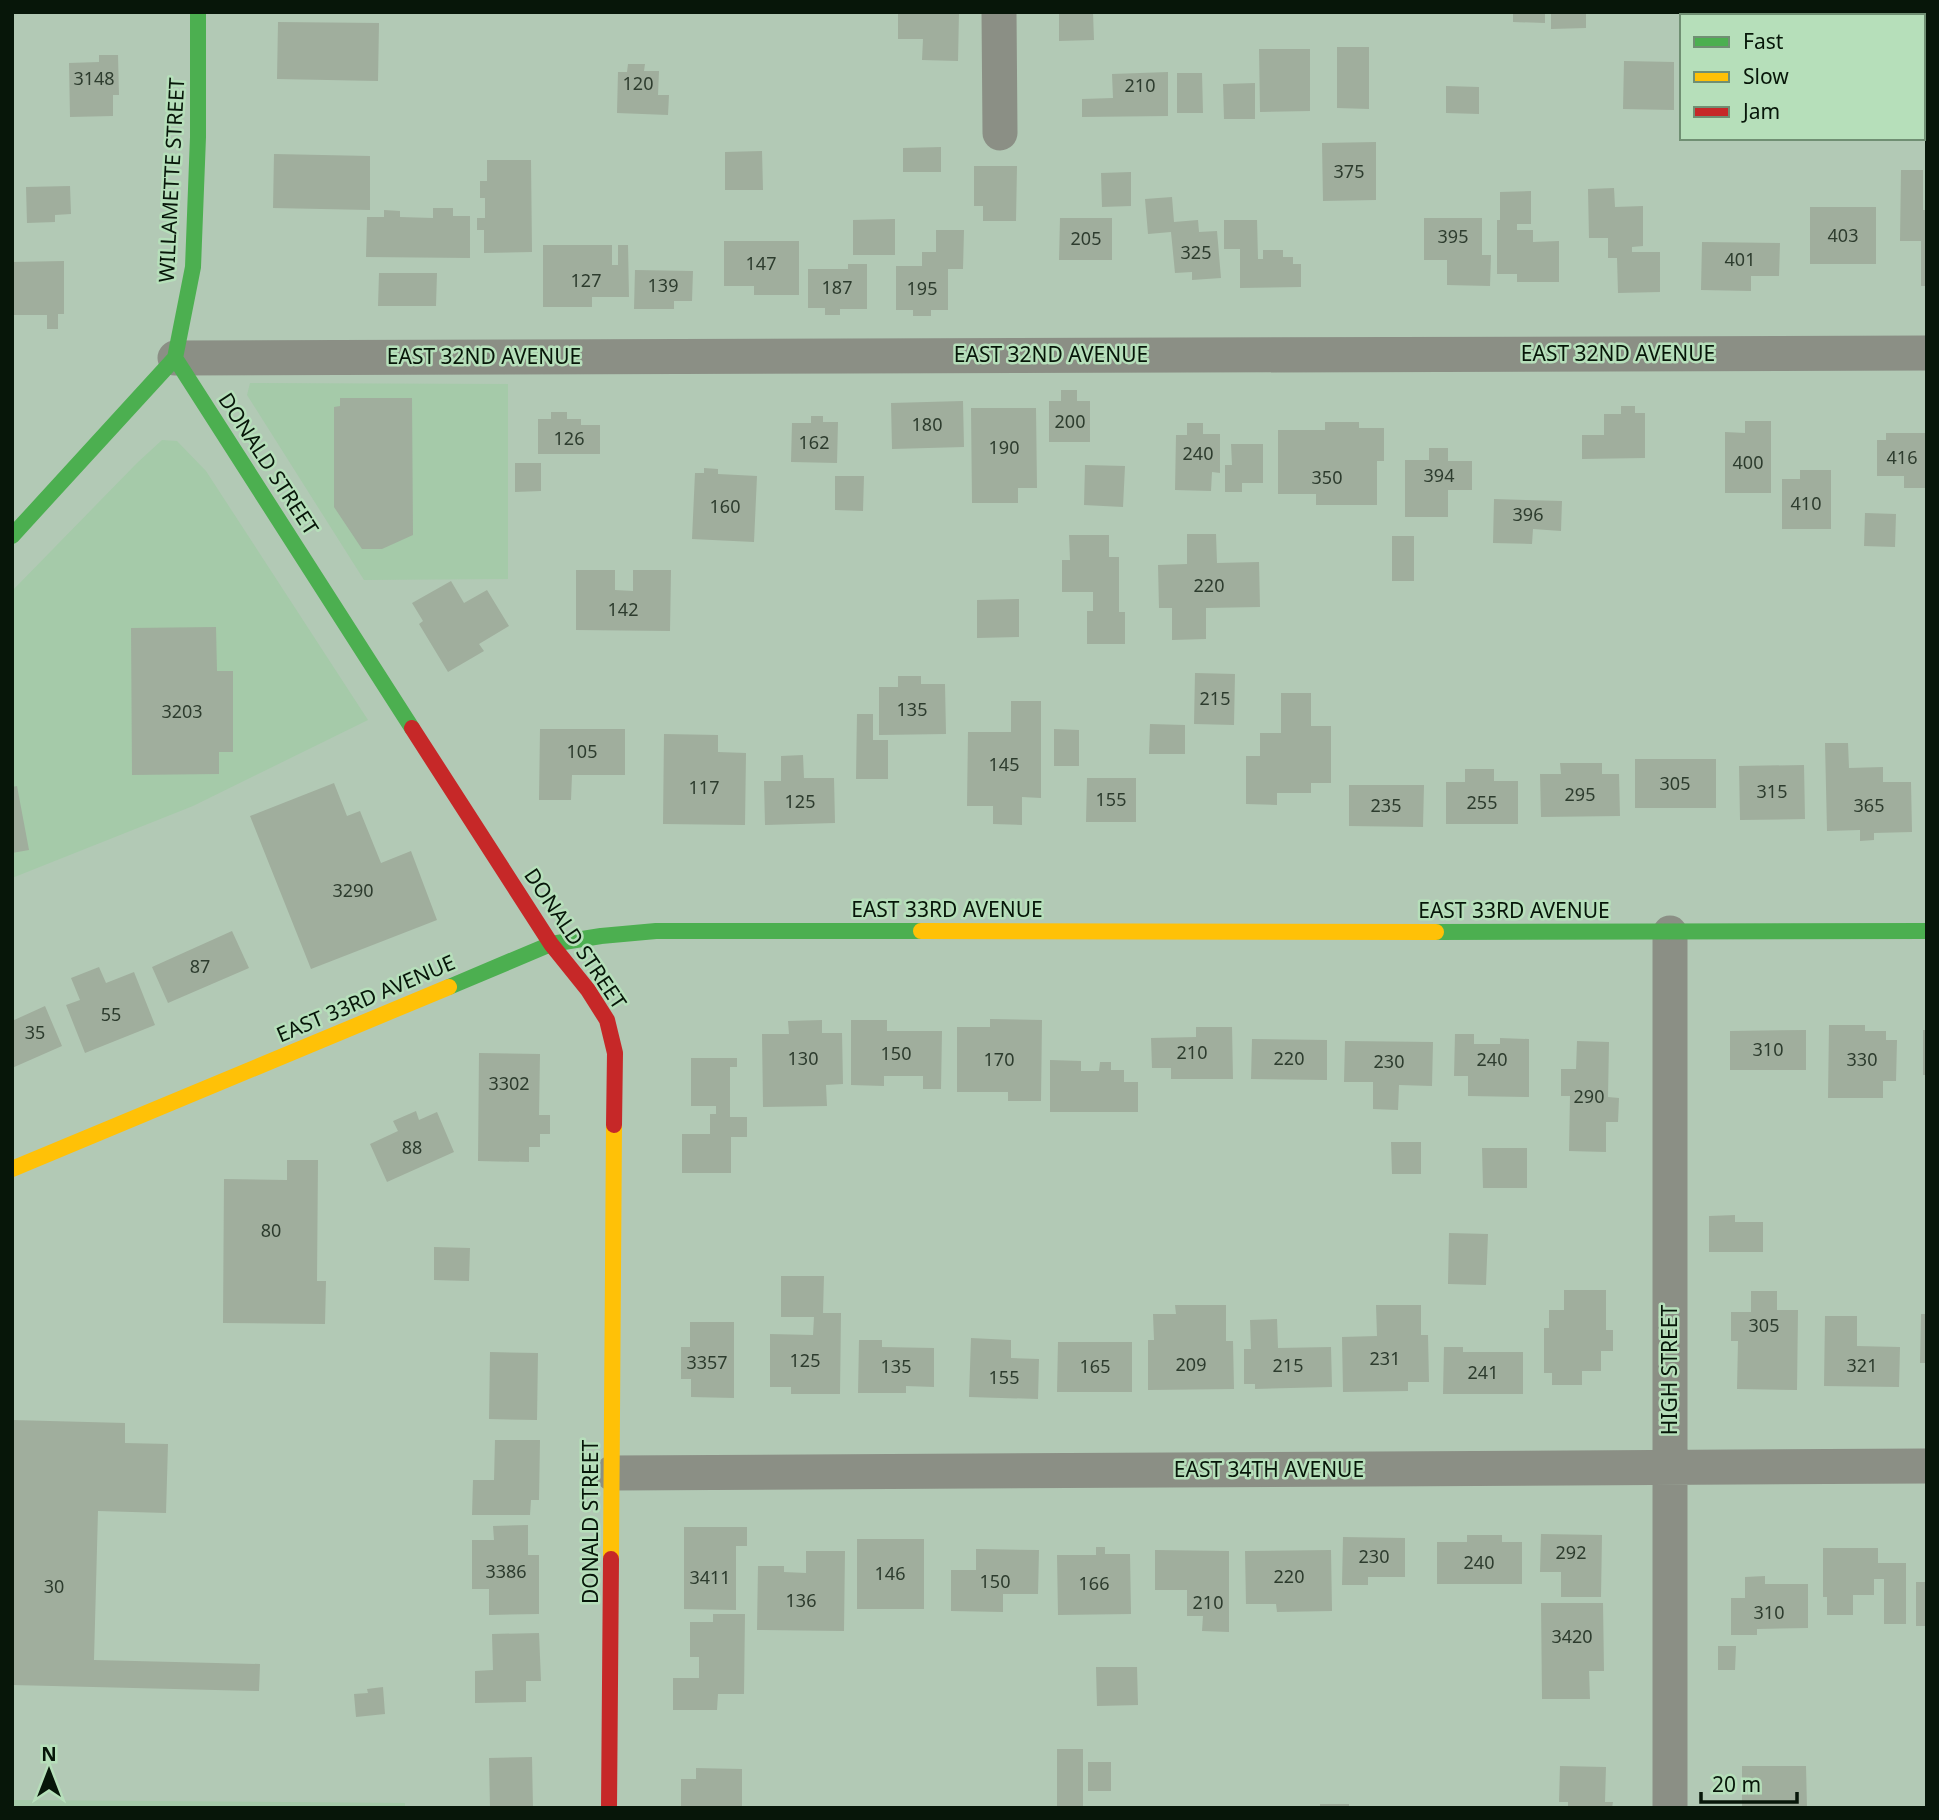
<svg xmlns="http://www.w3.org/2000/svg" width="1939" height="1820" font-family="'Noto Sans',sans-serif">
	<style>
		.built { fill: #a5caa9 }
		.building { fill: #a0ae9d }
		.lines { fill: none; stroke-linecap: round; stroke-linejoin: round }
		.street { stroke: #8b8f85; stroke-width: 35 }
		.fast { stroke: #4caf50; stroke-width: 16 }
		.slow { stroke: #ffc107; stroke-width: 16 }
		.jam { stroke: #c62828; stroke-width: 16 }
		.labels { text-anchor: middle; stroke-width: 5; stroke-linejoin: round; paint-order: stroke }
		.number-label { font-size: 18px; fill: #2d3c2e }
		.street-label { font-size: 21px; fill: #071609; stroke: #b6dfba }
	</style>
	<rect width="100%" height="100%" fill="#b2c9b5"/>
	<path class="built" d="M250 383 508 384V579L364 580 247 395Z
		M162 440 177 441 206 471 368 720 193 806 12 878V591L137 463Z
		M12 1800 405 1803V1808H12Z"/>
	<path class="building" d="M898 12H959L958 61 922 60 923 39H898Z
		M1059 12H1093L1094 40 1059 41Z
		M1513 12H1545V23L1513 22Z
		M1551 12H1586V28L1551 29Z
		M278 22 379 23 378 81 277 79Z
		M1337 47H1369V109L1337 108Z
		M1259 49H1310V111L1260 112Z
		M99 55H118L119 95H113V116L70 117 69 63 99 62Z
		M1624 61 1674 62V110L1623 109Z
		M628 64H645L644 71H659L658 95H669L668 115 617 113 618 72H627Z
		M1168 72V116L1082 117V99L1113 98 1112 74Z
		M1177 73H1202L1203 113H1177Z
		M1255 83V119H1224L1223 84Z
		M1446 86 1479 87V114L1446 113Z
		M1376 142V200L1323 201 1322 143Z
		M941 147V172H903V148Z
		M762 151 763 190H725V152Z
		M274 154 370 156V210L273 208Z
		M487 160H531L532 252 484 253V230H477V218H485V198H480V181H487Z
		M974 166H1017L1016 221H983V206H974Z
		M1901 170H1923V210H1927V286H1921V241H1900Z
		M1131 172V206L1102 207 1101 173Z
		M70 186 71 214 55 215V222L27 223 26 187Z
		M1614 188 1615 207 1643 206V246L1632 247V252H1660V292L1618 293 1617 258H1608V238H1589L1588 189Z
		M1531 191V224H1517V230H1533V242L1559 241V282H1517V274H1497V220H1500V192Z
		M1172 197 1174 222 1198 220 1199 232 1217 231 1221 278 1192 280V272L1175 273 1171 232 1148 234 1145 199Z
		M1810 207H1876V264H1810Z
		M433 208H453V216H470V258L366 257 367 217H384V210L400 211V217L433 218Z
		M1060 218H1112V260H1059Z
		M1424 218H1482V255H1491L1490 286 1447 285V260H1424Z
		M895 219V255H853V220Z
		M1224 220H1257L1258 259H1263V250H1283V257H1293V264H1301V287L1240 288V249H1224Z
		M936 230H964L963 269H948V310H931V316H913V310H896V266H922V252H936Z
		M724 241H799V295H754V286H724Z
		M1702 242 1780 243 1779 276H1751V291L1701 290Z
		M543 245H612V265H618V245H628L629 297H592V307H543Z
		M64 261V314H58V329H47V315H12V262Z
		M848 264H867V309H840V315H825V308H808V269H848Z
		M635 270 693 271 692 301H674V309H634Z
		M379 273H437L436 306H378Z
		M1061 390H1077V401H1090V442H1049V401H1061Z
		M340 398H412L413 535 382 549H362L334 507V407L340 406Z
		M963 401 964 447 892 449 891 403Z
		M1621 406H1635V413H1645V458L1582 459V435H1604V414H1621Z
		M971 408H1036L1037 488H1018V503H972Z
		M551 412H567V419H581V425H600V454H538V419H551Z
		M811 416H823V422H838L837 463 791 462 792 423H811Z
		M1745 421H1771V493H1725V432L1745 433Z
		M1325 422H1359V428H1384V461H1377V505H1316V494H1278V430H1325Z
		M1187 423H1203V434H1220V473L1212 472 1211 491 1175 490 1176 435H1187Z
		M1886 433H1927V488H1904V476H1877V440H1886Z
		M1231 444H1263V483H1242V492H1225V465H1232Z
		M1429 448H1448V461H1472V490H1448V517H1405V460H1429Z
		M515 463H541V491L515 492Z
		M1085 465 1125 466 1123 507 1084 505Z
		M704 468 718 469V474L757 476 754 542 692 539 695 473H704Z
		M1800 470H1831V529H1782V479H1800Z
		M835 476H864L863 511 835 510Z
		M1494 499 1562 501 1561 531 1533 529 1532 544 1493 543Z
		M1865 513 1896 514 1895 547 1864 546Z
		M1187 534H1216L1217 563 1259 562 1260 607 1206 608V639L1172 640V608H1159L1158 565 1187 564Z
		M1069 535H1109V557H1119V612H1125V644H1087V611H1093V592H1062V560H1070Z
		M1392 536H1414V581H1392Z
		M576 570H615V590L633 591V570H671L670 631 576 630Z
		M451 581 464 603 487 590 509 626 479 644 484 651 448 672 419 624 423 621 412 603Z
		M1019 599V637L977 638V600Z
		M216 627 217 671H233V752H219V774L132 775 131 628Z
		M1195 673 1235 674 1234 725 1194 724Z
		M898 676H921V684H945L946 734 879 735V687H898Z
		M1281 693H1311V726H1331V783H1311V793H1277V805L1246 804V756H1260V733H1281Z
		M1011 701H1041V798L1022 797V825L993 824V806H967L968 732H1011Z
		M857 714H873V740H888V779H856Z
		M1150 724 1185 725V754H1149Z
		M540 729H625V775H572L571 800H539Z
		M1054 729 1079 730V766H1054Z
		M664 734 718 735V752L746 753 745 825 663 824Z
		M1825 743H1848L1849 768 1883 767V782H1911L1912 832 1874 833V840L1860 841V830L1827 831Z
		M803 755 804 778H834L835 823 765 825 764 781H781V756Z
		M1635 759H1716V808H1635Z
		M1560 763H1602V774H1619L1620 816 1541 817 1540 774H1561Z
		M1804 765 1805 819 1740 820 1739 766Z
		M1465 769H1494V781H1518V824H1446V782H1465Z
		M1087 778H1136V822H1086Z
		M334 783 347 816 360 811 381 863 411 851 437 920 311 969 250 816Z
		M1349 785H1424L1423 827 1349 826Z
		M17 786 29 850 12 853V787Z
		M232 931 249 968 168 1003 152 967Z
		M99 967 106 983 134 972 155 1025 85 1053 66 1005 80 1000 71 978Z
		M45 1006 62 1046 12 1068V1021Z
		M990 1019 1042 1020 1041 1101H1008V1092H957V1027H990Z
		M822 1020V1033H842L843 1084 826 1085 827 1106 763 1107 762 1034H789L788 1021Z
		M851 1020H887V1031H942L941 1089H923V1076H884V1086L851 1085Z
		M1829 1025H1865V1031H1886V1040H1897L1896 1081H1883V1098H1828Z
		M1196 1027H1232L1233 1079H1171V1068H1152L1151 1038 1196 1037Z
		M1806 1030V1070H1730V1031Z
		M1923 1030H1927V1075H1923Z
		M1455 1034H1474V1044H1500V1038L1529 1039V1097L1468 1096V1076H1454Z
		M1252 1039 1327 1040V1080L1251 1079Z
		M1345 1041 1433 1042 1432 1086 1399 1085 1398 1110 1373 1109V1082H1344Z
		M1577 1041 1609 1042 1608 1097 1619 1098 1618 1122H1606V1152L1569 1151 1570 1096H1561V1069H1576Z
		M479 1053 540 1054 539 1115H550V1134H540V1147H529V1162L478 1161Z
		M691 1058H737V1067H730V1117H747V1137H731V1173H682V1134H710V1114H716V1106H691Z
		M1050 1060 1081 1061V1071H1099L1100 1062H1111V1070H1124V1082H1138V1112H1050Z
		M416 1111 419 1120 437 1112 454 1152 387 1182 370 1144 398 1131 393 1121Z
		M1391 1142H1421V1174H1392Z
		M1482 1148H1527V1188H1483Z
		M287 1160H318L317 1281H326L325 1324 223 1323 224 1179 287 1180Z
		M1735 1215V1222H1763V1252H1709V1216Z
		M1449 1233 1488 1234 1486 1285 1448 1284Z
		M434 1247 470 1248 469 1281 434 1280Z
		M781 1276H824L823 1313H841L840 1394H791V1387H770V1334L813 1335 814 1317H781Z
		M1564 1290H1606V1330H1613V1351H1601V1371H1582V1385H1552V1373H1544V1328H1549V1310H1564Z
		M1751 1291H1777V1310H1798L1797 1390 1737 1389 1738 1341H1731V1312H1751Z
		M1175 1305H1226V1341H1233L1234 1389 1148 1390V1340H1154L1153 1314H1176Z
		M1376 1305H1421V1335H1428L1429 1382H1408V1391L1343 1392 1342 1337 1377 1336Z
		M1921 1314H1927V1363H1920Z
		M1825 1316H1857V1346L1900 1347 1899 1387 1824 1386Z
		M1277 1319 1278 1348 1331 1347 1332 1387 1255 1389V1384H1244V1349H1251L1250 1320Z
		M690 1322H734V1398L691 1397V1379H681V1347H690Z
		M971 1338 1011 1340V1358L1039 1359 1038 1399 969 1397Z
		M859 1340H882V1347L934 1348V1387L906 1386V1393H858Z
		M1058 1342H1132V1392H1057Z
		M1444 1347H1463V1352H1523V1394H1443Z
		M490 1352 538 1353 537 1420 489 1419Z
		M12 1420 125 1423V1443L168 1444 166 1513 98 1511 94 1660 260 1664 259 1691 12 1685Z
		M495 1440H540L539 1500H531L530 1515H472L473 1480H494Z
		M528 1525V1555H539V1614L489 1615V1589H472V1540H494L493 1526Z
		M684 1527H747V1546H736V1610L684 1609Z
		M1541 1534 1602 1535 1601 1597H1561V1572H1540Z
		M1467 1535H1502V1542H1522V1584H1437V1542H1467Z
		M1343 1537 1405 1538V1577H1368V1585H1342Z
		M857 1539H924V1609H857Z
		M1096 1547H1105V1554H1130L1131 1614 1058 1615 1057 1555H1096Z
		M1823 1548H1878V1563H1906V1624H1884V1579H1874V1595H1853V1615H1827V1597H1823Z
		M976 1549 1039 1550 1038 1594H1003V1612L951 1611V1570H976Z
		M1155 1550 1229 1551V1632L1202 1631 1203 1616H1187V1590H1155Z
		M1331 1550 1332 1611 1277 1612 1276 1604H1246L1245 1551Z
		M806 1551H845L844 1631 757 1630 758 1566H784V1572L806 1573Z
		M1765 1576V1584H1808V1628L1757 1629V1635H1731V1598H1745V1577Z
		M1916 1582H1927V1626H1916Z
		M1541 1603H1603L1604 1671H1589L1590 1699H1542Z
		M713 1614H745L744 1694H718L717 1710H673V1678H699V1657H690V1622H713Z
		M539 1633 541 1681H526V1702L475 1703V1671L493 1670 492 1634Z
		M1718 1646H1736L1735 1670H1718Z
		M1096 1667H1137L1138 1705 1097 1706Z
		M383 1687 385 1714 356 1717 354 1694 368 1693 367 1689Z
		M1057 1749H1083V1808H1057Z
		M532 1757 533 1808H490L489 1758Z
		M1088 1762H1111V1791H1088Z
		M1560 1766 1606 1767 1605 1802H1613L1612 1808H1568V1802H1559Z
		M1742 1766H1806L1807 1808 1742 1807Z
		M696 1768 742 1769V1808H681V1779H696Z
		M1320 1804H1349V1808H1320Z"/>
	<g class="lines">
		<path class="street" d="M999 12 1000 133
			M175 358 1927 353
			M612 1473 1927 1466
			M1670 1808V933"/>
		<path class="fast" d="M175 358 412 728
			M12 536 175 358 193 267 198 137V12
			M1436 932 1927 931
			M449 987 551 944 601 936 656 931H921"/>
		<path class="slow" d="M921 931 1436 932
			M12 1169 449 987
			M611 1559 614 1125"/>
		<path class="jam" d="M412 728 551 944 588 990 607 1020 615 1053 614 1125
			M609 1808 611 1559"/>
	</g>
	<g class="labels">
		<g class="number-label">
			<text x="94" y="85">3148</text>
			<text x="638" y="90">120</text>
			<text x="1140" y="92">210</text>
			<text x="1349" y="178">375</text>
			<text x="1843" y="242">403</text>
			<text x="1453" y="243">395</text>
			<text x="1086" y="245">205</text>
			<text x="1196" y="259">325</text>
			<text x="1740" y="266">401</text>
			<text x="761" y="270">147</text>
			<text x="586" y="287">127</text>
			<text x="663" y="292">139</text>
			<text x="837" y="294">187</text>
			<text x="922" y="295">195</text>
			<text x="1070" y="428">200</text>
			<text x="927" y="431">180</text>
			<text x="569" y="445">126</text>
			<text x="814" y="449">162</text>
			<text x="1004" y="454">190</text>
			<text x="1198" y="460">240</text>
			<text x="1902" y="464">416</text>
			<text x="1748" y="469">400</text>
			<text x="1439" y="482">394</text>
			<text x="1327" y="484">350</text>
			<text x="1806" y="510">410</text>
			<text x="725" y="513">160</text>
			<text x="1528" y="521">396</text>
			<text x="1209" y="592">220</text>
			<text x="623" y="616">142</text>
			<text x="1215" y="705">215</text>
			<text x="912" y="716">135</text>
			<text x="182" y="718">3203</text>
			<text x="582" y="758">105</text>
			<text x="1004" y="771">145</text>
			<text x="1675" y="790">305</text>
			<text x="704" y="794">117</text>
			<text x="1772" y="798">315</text>
			<text x="1580" y="801">295</text>
			<text x="1111" y="806">155</text>
			<text x="800" y="808">125</text>
			<text x="1482" y="809">255</text>
			<text x="1386" y="812">235</text>
			<text x="1869" y="812">365</text>
			<text x="353" y="897">3290</text>
			<text x="200" y="973">87</text>
			<text x="111" y="1021">55</text>
			<text x="35" y="1039">35</text>
			<text x="1768" y="1056">310</text>
			<text x="1192" y="1059">210</text>
			<text x="896" y="1060">150</text>
			<text x="803" y="1065">130</text>
			<text x="1289" y="1065">220</text>
			<text x="999" y="1066">170</text>
			<text x="1492" y="1066">240</text>
			<text x="1862" y="1066">330</text>
			<text x="1389" y="1068">230</text>
			<text x="509" y="1090">3302</text>
			<text x="1589" y="1103">290</text>
			<text x="412" y="1154">88</text>
			<text x="271" y="1237">80</text>
			<text x="1764" y="1332">305</text>
			<text x="1385" y="1365">231</text>
			<text x="805" y="1367">125</text>
			<text x="707" y="1369">3357</text>
			<text x="1191" y="1371">209</text>
			<text x="1288" y="1372">215</text>
			<text x="1862" y="1372">321</text>
			<text x="896" y="1373">135</text>
			<text x="1095" y="1373">165</text>
			<text x="1483" y="1379">241</text>
			<text x="1004" y="1384">155</text>
			<text x="1571" y="1559">292</text>
			<text x="1374" y="1563">230</text>
			<text x="1479" y="1569">240</text>
			<text x="506" y="1578">3386</text>
			<text x="890" y="1580">146</text>
			<text x="1289" y="1583">220</text>
			<text x="710" y="1584">3411</text>
			<text x="995" y="1588">150</text>
			<text x="1094" y="1590">166</text>
			<text x="54" y="1593">30</text>
			<text x="801" y="1607">136</text>
			<text x="1208" y="1609">210</text>
			<text x="1769" y="1619">310</text>
			<text x="1572" y="1643">3420</text>
		</g>
		<g class="street-label">
			<text transform="translate(172 180) rotate(-87)" y="7">WILLAMETTE STREET</text>
			<text x="1618" y="361">EAST 32ND AVENUE</text>
			<text x="1051" y="362">EAST 32ND AVENUE</text>
			<text x="484" y="364">EAST 32ND AVENUE</text>
			<text transform="translate(268 464) rotate(57)" y="7">DONALD STREET</text>
			<text x="947" y="917">EAST 33RD AVENUE</text>
			<text x="1514" y="918">EAST 33RD AVENUE</text>
			<text transform="translate(575 939) rotate(56)" y="7">DONALD STREET</text>
			<text transform="translate(366 999) rotate(-23)" y="7">EAST 33RD AVENUE</text>
			<text transform="translate(1670 1370) rotate(-90)" y="7">HIGH STREET</text>
			<text x="1269" y="1477">EAST 34TH AVENUE</text>
			<text transform="translate(591 1522) rotate(-90)" y="7">DONALD STREET</text>
		</g>
	</g>
	<rect width="1939" height="1820" fill="none" stroke="#071609" stroke-width="28"/>
	<rect x="1680" y="14" width="245" height="126" fill="#b6dfba" stroke="#708f73" stroke-width="2"/>
	<rect x="1694" y="37" width="35" height="10" fill="#4caf50" stroke="#708f73" stroke-width="2"/>
	<text x="1743" y="49" font-size="21" fill="#071609">Fast</text>
	<rect x="1694" y="72" width="35" height="10" fill="#ffc107" stroke="#708f73" stroke-width="2"/>
	<text x="1743" y="84" font-size="21" fill="#071609">Slow</text>
	<rect x="1694" y="107" width="35" height="10" fill="#c62828" stroke="#708f73" stroke-width="2"/>
	<text x="1743" y="119" font-size="21" fill="#071609">Jam</text>
	<g transform="translate(49 1771)" stroke="#b6dfba" stroke-width="5" paint-order="stroke">
	<path d="M0-5L12 26L0 18L-12 26Z" fill="#071609"/>
	<text y="-10" font-size="19" font-weight="bold" text-anchor="middle" fill="#071609">N</text>
	</g>
	<path d="M1701 1792v10h96v-10" fill="none" stroke="#071609" stroke-width="3.5"/>
	<text x="1712" y="1792" font-size="21" fill="#071609" stroke="#b6dfba" stroke-width="5" paint-order="stroke">20 m</text>
</svg>
